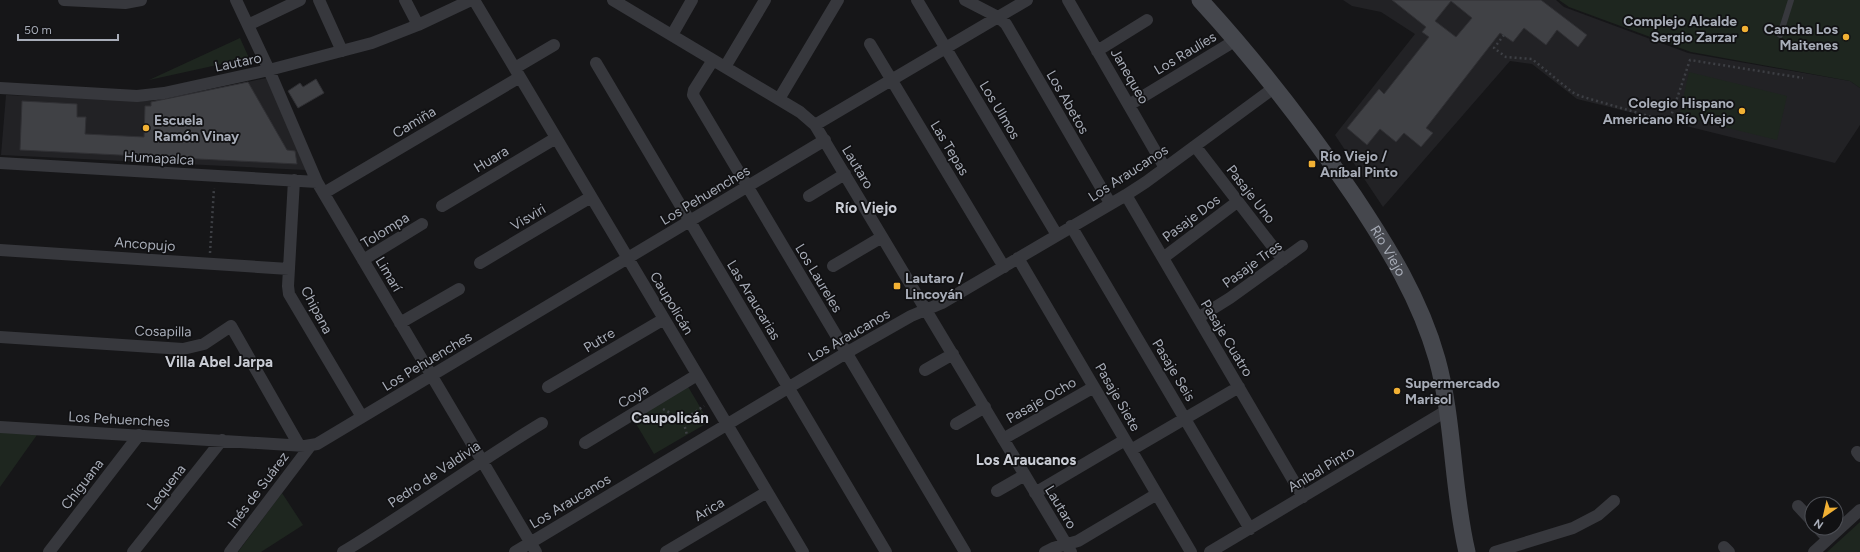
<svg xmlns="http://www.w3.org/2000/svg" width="1860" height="552" font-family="Figtree,sans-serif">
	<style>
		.built { fill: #222225 }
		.green { fill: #1e261f }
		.building { fill: #404145; stroke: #303034; fill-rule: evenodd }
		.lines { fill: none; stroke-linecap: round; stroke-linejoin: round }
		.path { stroke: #3d3f44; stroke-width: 2.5; stroke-dasharray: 2 3; stroke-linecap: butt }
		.service { stroke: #37383d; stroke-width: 6 }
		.minor { stroke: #37383d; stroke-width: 12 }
		.secondary { stroke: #45474d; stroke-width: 17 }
		.poi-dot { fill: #f2b134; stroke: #111113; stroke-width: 1.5 }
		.labels { text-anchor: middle; stroke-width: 3.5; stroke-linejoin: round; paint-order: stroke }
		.poi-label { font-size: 14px; font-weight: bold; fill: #a8adb8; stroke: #111113; text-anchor: start }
		.street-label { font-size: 14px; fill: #a8adb8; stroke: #111113 }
		.neighbourhood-label { font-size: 15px; font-weight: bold; fill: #c9ccd4; stroke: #111113 }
	</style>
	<rect width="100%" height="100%" fill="#161618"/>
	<path class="built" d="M1343 0H1556L1564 7 1688 53 1850 81 1860 88V125L1835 163 1577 99 1532 64 1510 61 1383 207 1335 135 1415 34 1381 12 1352 6Z
		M267 78 306 170 1 155 6 95 151 101Z"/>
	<path class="green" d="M1559 0H1860V88L1850 81 1691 52 1569 7Z
		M240 38 249 58 149 80Z
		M1689 72 1787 96 1777 140 1679 116Z
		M687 385 709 422 654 454 632 417Z
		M0 431 39 432 0 487Z
		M282 493 303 525 261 552H238Z
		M1860 522V552H1827Z"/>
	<path class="building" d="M1392 0H1541L1587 35 1578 47 1557 30 1546 45 1524 28 1513 42 1500 33 1426 128 1433 133 1421 147 1404 133 1396 142 1380 129 1367 145 1347 128 1379 89 1384 94 1429 37 1422 32 1426 27ZM1451 1 1472 18 1456 37 1435 21Z
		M316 79 324 93 298 108 288 91 300 83 303 87Z
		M248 82 287 150 295 151 297 164 20 150 22 101 77 104V117H86L85 134 144 137 145 106H151V102Z"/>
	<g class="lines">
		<path class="path" d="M1504 35 1494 48 1506 57 1532 59 1572 92 1580 96 1669 122 1690 60 1803 78
			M210 253 214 188
			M663 409 683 420 687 435
			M683 420 704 406"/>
		<path class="service" d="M1780 35 1791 0"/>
		<path class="minor" d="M64 0 125 3 141 0
			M236 0 269 70 317 182 536 552
			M319 0 342 51
			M405 0 418 25
			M474 0 803 552
			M613 0 800 112 815 125 1071 552
			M917 0 1057 235
			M965 0 998 17 1006 24 1110 203
			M1068 0 1165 168
			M248 25 300 0
			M672 35 692 0
			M870 44 1004 267
			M1097 51 1147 20
			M713 60 694 90 693 95 965 552
			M596 63 886 552
			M725 67 765 0
			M515 68 554 45
			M0 88 137 96 164 93 269 70 372 43 418 25 471 0
			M779 99 838 0
			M1129 105 1236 40
			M815 125 1027 0
			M1195 146 1283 260
			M0 163 317 182
			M294 180 288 286 289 294 362 417
			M324 193 520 77
			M1126 195 1303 497
			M809 196 845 174
			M442 206 556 138
			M1071 226 1250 529
			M0 250 289 269
			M1018 258 1191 552
			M1163 258 1237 202
			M363 260 422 224
			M480 263 591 197
			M833 266 882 237
			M1198 318 1230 298 1302 246
			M400 323 459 289
			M0 337 183 349 204 344 231 326 299 445
			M925 370 953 354
			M548 387 664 319
			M956 424 985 407
			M0 427 305 446 317 444 825 140
			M1003 439 1094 387
			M585 443 697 375
			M1131 450 1239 387
			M1857 452 1860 456
			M997 491 1025 475
			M1035 493 1125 440
			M1798 506 1812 521
			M1818 528 1828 539
			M1724 547 1729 552
			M49 552 139 435
			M133 552 222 440
			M230 552 311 445
			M343 552C411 511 474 464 542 423
			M515 552 846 353 911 316 942 303 1126 195 1146 182 1275 87
			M666 552 767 492
			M1045 552 1053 548 1078 541 1157 494
			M1210 552 1446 411
			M1495 552 1573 528 1598 515 1614 501
			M1814 552 1860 510"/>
		<path class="secondary" id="s1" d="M1200 0C1256 61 1307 127 1354 196 1388 247 1420 299 1437 359 1454 420 1452 489 1467 552"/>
	</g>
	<g class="poi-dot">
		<circle cx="1745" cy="29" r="4"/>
		<circle cx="1846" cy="37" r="4"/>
		<circle cx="1742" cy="111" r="4"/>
		<circle cx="146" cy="128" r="4"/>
		<rect x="1308" y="160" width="8" height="8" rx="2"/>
		<rect x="893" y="282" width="8" height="8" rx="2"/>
		<circle cx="1397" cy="391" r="4"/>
	</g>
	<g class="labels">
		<g class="poi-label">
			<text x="1737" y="26" text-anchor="end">Complejo Alcalde<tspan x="1737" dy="16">Sergio Zarzar</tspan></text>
			<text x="1838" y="34" text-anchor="end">Cancha Los<tspan x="1838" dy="16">Maitenes</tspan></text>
			<text x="1734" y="108" text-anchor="end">Colegio Hispano<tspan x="1734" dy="16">Americano Río Viejo</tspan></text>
			<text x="154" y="125">Escuela<tspan x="154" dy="16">Ramón Vinay</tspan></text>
			<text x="1320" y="161">Río Viejo /<tspan x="1320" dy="16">Aníbal Pinto</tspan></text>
			<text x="905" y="283">Lautaro /<tspan x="905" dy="16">Lincoyán</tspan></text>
			<text x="1405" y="388">Supermercado<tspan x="1405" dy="16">Marisol</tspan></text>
		</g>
		<g class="street-label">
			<text transform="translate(1185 53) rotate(-31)" y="5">Los Raulíes</text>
			<text transform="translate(238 62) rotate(-12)" y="5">Lautaro</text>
			<text transform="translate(1130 76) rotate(60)" y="5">Janequeo</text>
			<text transform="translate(1068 102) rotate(60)" y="5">Los Abetos</text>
			<text transform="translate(1000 110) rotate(59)" y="5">Los Ulmos</text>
			<text transform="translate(414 122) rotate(-31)" y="5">Camiña</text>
			<text transform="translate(950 148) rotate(59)" y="5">Las Tepas</text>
			<text transform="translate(159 158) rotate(3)" y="5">Humapalca</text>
			<text transform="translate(491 159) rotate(-31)" y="5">Huara</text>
			<text transform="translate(858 167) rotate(59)" y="5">Lautaro</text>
			<text transform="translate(1128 173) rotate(-33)" y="5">Los Araucanos</text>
			<text transform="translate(1251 194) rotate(52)" y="5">Pasaje Uno</text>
			<text transform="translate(705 195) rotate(-31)" y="5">Los Pehuenches</text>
			<text transform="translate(528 217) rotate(-31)" y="5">Visviri</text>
			<text transform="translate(1191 218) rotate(-37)" y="5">Pasaje Dos</text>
			<text transform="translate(385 230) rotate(-32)" y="5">Tolompa</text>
			<text transform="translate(145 244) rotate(4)" y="5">Ancopujo</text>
			<text dy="5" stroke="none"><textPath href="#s1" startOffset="314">Río Viejo</textPath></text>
			<text transform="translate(1252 264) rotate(-36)" y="5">Pasaje Tres</text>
			<text transform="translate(389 274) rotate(59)" y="5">Limarí</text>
			<text transform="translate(819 278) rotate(59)" y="5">Los Laureles</text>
			<text transform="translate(754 300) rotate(59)" y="5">Las Araucarias</text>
			<text transform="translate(672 303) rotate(59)" y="5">Caupolicán</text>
			<text transform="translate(317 310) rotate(62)" y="5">Chipana</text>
			<text transform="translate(163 331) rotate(1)" y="5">Cosapilla</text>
			<text transform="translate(849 335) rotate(-30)" y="5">Los Araucanos</text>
			<text transform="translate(1227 338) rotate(59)" y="5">Pasaje Cuatro</text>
			<text transform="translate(599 340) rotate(-31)" y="5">Putre</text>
			<text transform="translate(427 361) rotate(-31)" y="5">Los Pehuenches</text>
			<text transform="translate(1174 370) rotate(59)" y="5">Pasaje Seis</text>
			<text transform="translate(633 396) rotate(-31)" y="5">Coya</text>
			<text transform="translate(1118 397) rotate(60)" y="5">Pasaje Siete</text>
			<text transform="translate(1041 400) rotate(-30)" y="5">Pasaje Ocho</text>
			<text transform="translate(119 419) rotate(3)" y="5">Los Pehuenches</text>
			<text transform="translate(1321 469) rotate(-31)" y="5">Aníbal Pinto</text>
			<text transform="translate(434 474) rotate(-34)" y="5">Pedro de Valdivia</text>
			<text transform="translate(82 484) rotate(-52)" y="5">Chiguana</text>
			<text transform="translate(166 487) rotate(-52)" y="5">Lequena</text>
			<text transform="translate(258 490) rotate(-53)" y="5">Inés de Suárez</text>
			<text transform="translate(570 501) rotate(-31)" y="5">Los Araucanos</text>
			<text transform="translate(1061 507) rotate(59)" y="5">Lautaro</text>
			<text transform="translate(709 509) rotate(-31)" y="5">Arica</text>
		</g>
		<g class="neighbourhood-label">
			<text x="866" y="213">Río Viejo</text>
			<text x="219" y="367">Villa Abel Jarpa</text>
			<text x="670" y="423">Caupolicán</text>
			<text x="1026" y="465">Los Araucanos</text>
		</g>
	</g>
	<g transform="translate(1824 516) rotate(214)"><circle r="19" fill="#111113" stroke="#4d4f55"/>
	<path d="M0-3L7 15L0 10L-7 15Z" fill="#f2b134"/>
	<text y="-6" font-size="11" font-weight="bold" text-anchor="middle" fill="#a8adb8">N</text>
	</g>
	<path d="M18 34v6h100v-6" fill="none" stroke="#a8adb8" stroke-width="2"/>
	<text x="24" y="34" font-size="12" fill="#a8adb8" stroke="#111113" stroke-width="3" paint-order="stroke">50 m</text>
</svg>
